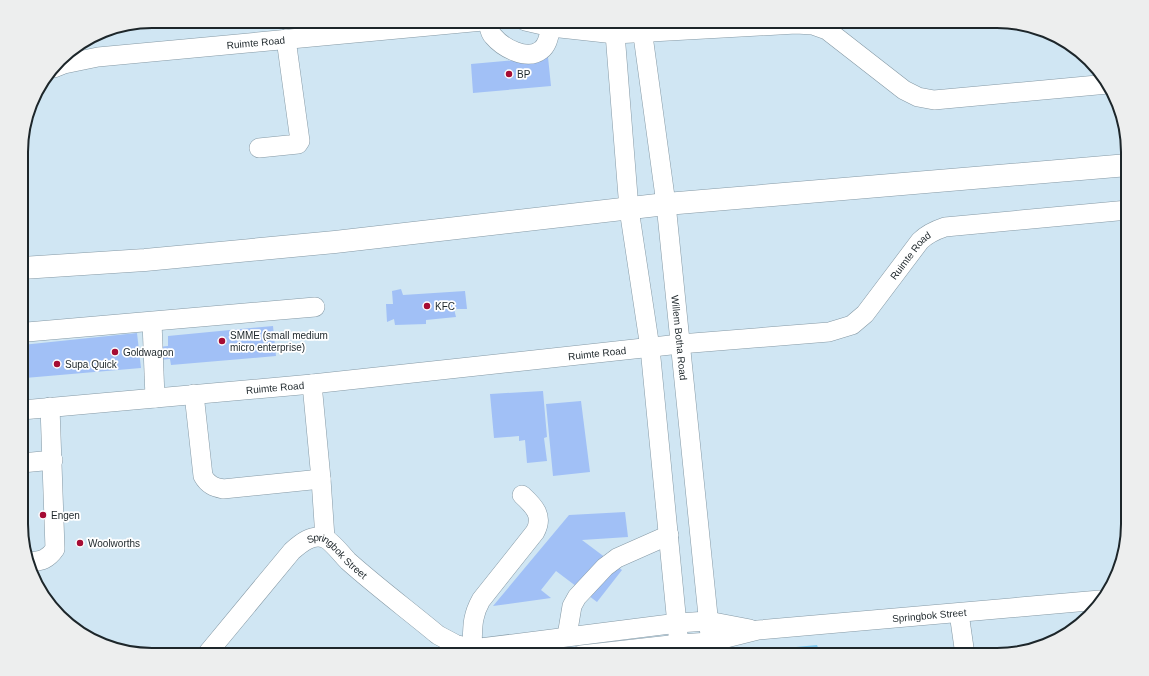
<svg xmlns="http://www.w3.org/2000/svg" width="1149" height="676" font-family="Helvetica,sans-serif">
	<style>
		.pitch { fill: #82cbf1 }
		.building { fill: #a1c0f6 }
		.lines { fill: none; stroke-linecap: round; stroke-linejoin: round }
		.minor-casing { stroke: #8599a5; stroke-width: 20 }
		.major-casing { stroke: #8599a5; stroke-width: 23 }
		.minor { stroke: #fff; stroke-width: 19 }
		.major { stroke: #fff; stroke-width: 22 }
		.poi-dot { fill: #a60c34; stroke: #fff; stroke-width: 1.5 }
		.labels { text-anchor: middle; stroke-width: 3.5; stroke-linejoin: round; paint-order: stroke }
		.street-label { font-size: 10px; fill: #1d262a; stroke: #fff }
		.poi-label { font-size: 10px; fill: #1d262a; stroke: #fff; text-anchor: start }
		.rim { fill: none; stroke: #1d262a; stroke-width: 2 }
	</style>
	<rect width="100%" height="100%" fill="#d0e6f3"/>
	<path class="pitch" d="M817 645 821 655H750L754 651Z"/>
	<path class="building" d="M548 57 551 86 473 93 471 64Z
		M401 289 403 295 465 291 467 309H454L456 317 426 320V324L395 325 394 319 387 322 386 304H393L392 291Z
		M273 326 276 356 171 365 170 359 159 360 158 347 168 346V336Z
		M137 333 141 368 25 378 22 345Z
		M543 391 547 437 544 438 547 461 527 463 525 440 519 441V436L494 438 490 394Z
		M581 401 590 472 553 476 546 404Z
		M625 512 628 537 582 540 622 570 597 602 556 571 541 590 551 598 493 606 569 515Z"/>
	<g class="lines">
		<g class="minor-casing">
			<g id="minor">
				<path d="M488 21C489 26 489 32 493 36 503 48 527 61 541 50 548 45 549 35 551 27"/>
				<path d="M525 21 551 27 615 34 796 24 813 25 827 30 904 90 918 97 934 100 1108 84"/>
				<path d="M614 21 629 209 650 348 680 655"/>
				<path id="s1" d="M641 21 666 204 712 655"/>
				<path id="s2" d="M54 68 64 64 98 57 483 21"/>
				<path d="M259 148 298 144 300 141 286 39"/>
				<path d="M152 322 155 398"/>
				<path d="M27 332 315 307"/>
				<path d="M312 384 321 479 325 538"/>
				<path d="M194 394 203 476C208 485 214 487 223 489L321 479"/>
				<path id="s3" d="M22 410 312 384 680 344 829 332 852 325 865 314 920 241C927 234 936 230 945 227L1128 210"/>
				<path d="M22 463 53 460"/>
				<path d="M522 495C534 506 544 516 535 532L481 600C471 618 473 629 472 649L678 623 708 621 750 629"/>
				<path d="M30 562C42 561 48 559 55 549L50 407"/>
				<path d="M959 613 965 655"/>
				<path d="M567 636 572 606 577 597 605 567 617 558 669 535"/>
				<path id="s4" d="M206 655 292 551C301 543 312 534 324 538 332 541 342 555 348 561 377 587 408 610 438 635L455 644 472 649 473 655"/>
				<path id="s5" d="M581 655 679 644 710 642 758 630 1100 600"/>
			</g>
		</g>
		<g class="major-casing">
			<path id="major" d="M22 268 145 260 335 242 666 204 1128 165"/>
		</g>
		<use href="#minor" class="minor"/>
		<use href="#major" class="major"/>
	</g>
	<g class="poi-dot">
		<circle cx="509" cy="74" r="4"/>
		<circle cx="427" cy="306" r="4"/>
		<circle cx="222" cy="341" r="4"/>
		<circle cx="115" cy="352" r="4"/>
		<circle cx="57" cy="364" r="4"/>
		<circle cx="43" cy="515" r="4"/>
		<circle cx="80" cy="543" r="4"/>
	</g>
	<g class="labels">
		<g class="street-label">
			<text dy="4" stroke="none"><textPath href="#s2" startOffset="204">Ruimte Road</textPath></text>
			<text dy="4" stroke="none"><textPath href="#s3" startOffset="926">Ruimte Road</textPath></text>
			<text dy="4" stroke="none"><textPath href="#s1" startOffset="319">Willem Botha Road</textPath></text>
			<text dy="4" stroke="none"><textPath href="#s3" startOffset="578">Ruimte Road</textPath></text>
			<text dy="4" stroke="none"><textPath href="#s3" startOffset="254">Ruimte Road</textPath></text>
			<text dy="4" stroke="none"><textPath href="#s4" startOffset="191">Springbok Street</textPath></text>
			<text dy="4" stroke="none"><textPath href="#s5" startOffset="351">Springbok Street</textPath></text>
		</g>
		<g class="poi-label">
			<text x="517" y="78">BP</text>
			<text x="435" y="310">KFC</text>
			<text x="230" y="339">SMME (small medium<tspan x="230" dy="12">micro enterprise)</tspan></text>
			<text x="123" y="356">Goldwagon</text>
			<text x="65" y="368">Supa Quick</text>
			<text x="51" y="519">Engen</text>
			<text x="88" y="547">Woolworths</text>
		</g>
	</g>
	<path d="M0 0H1149V676H0ZM152 28H997A124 124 0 0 1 1121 152V524A124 124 0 0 1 997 648H152A124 124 0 0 1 28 524V152A124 124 0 0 1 152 28Z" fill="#edeeee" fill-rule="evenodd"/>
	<path class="rim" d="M152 28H997A124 124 0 0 1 1121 152V524A124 124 0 0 1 997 648H152A124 124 0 0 1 28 524V152A124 124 0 0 1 152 28Z"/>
</svg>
